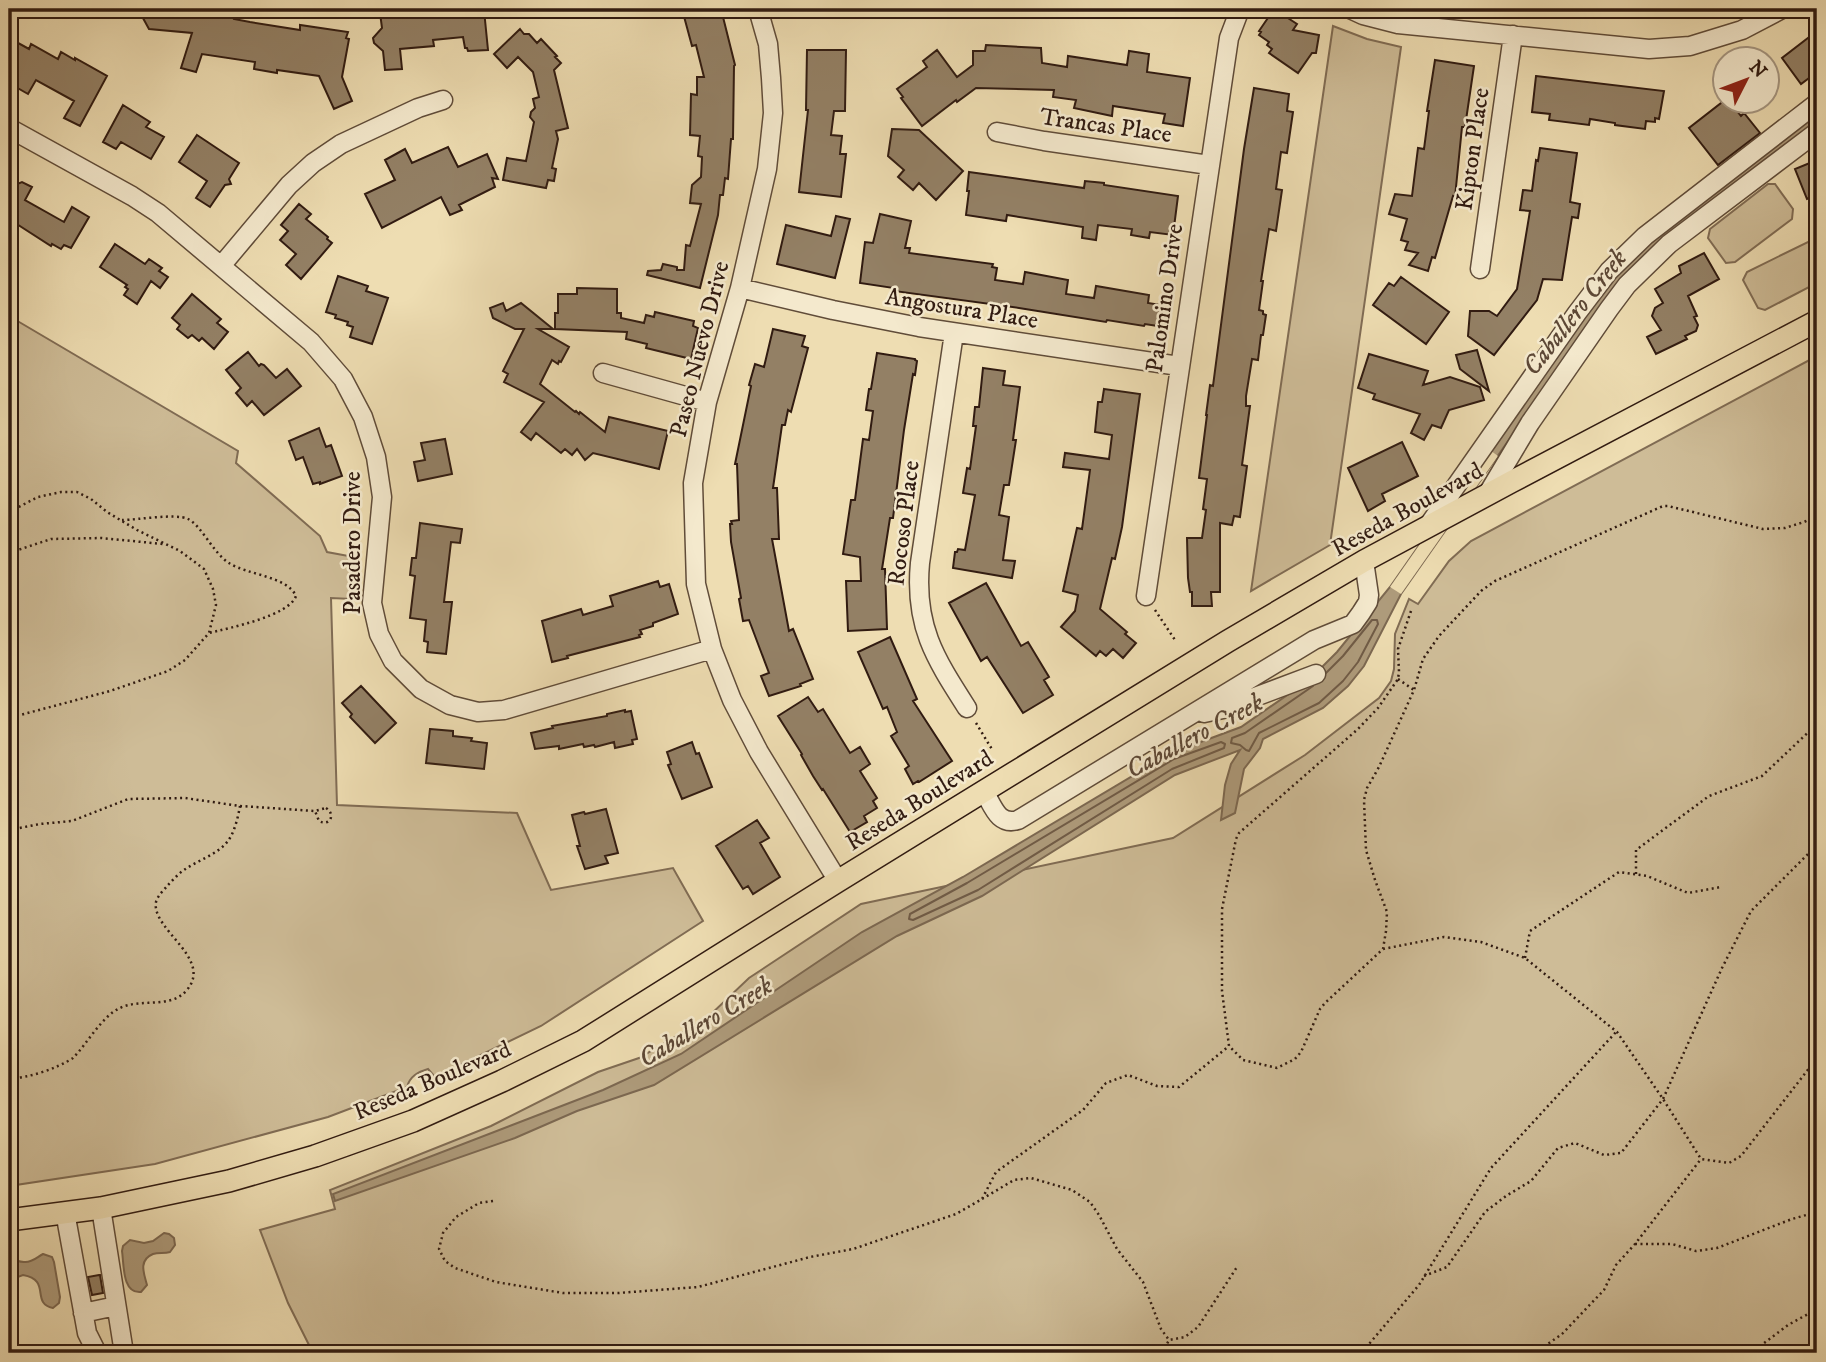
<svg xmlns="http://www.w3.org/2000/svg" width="1826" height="1362" font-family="'IM FELL DW Pica',serif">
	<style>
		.green { fill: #cebc97; stroke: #806c54; stroke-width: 2 }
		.water { fill: #ae9b7b; stroke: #7c6851; stroke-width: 2 }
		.pier { fill: #eeddb2 }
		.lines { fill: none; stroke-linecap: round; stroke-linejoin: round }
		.shore { stroke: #705b46; stroke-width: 2 }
		.building { fill: #938065; stroke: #311b11; stroke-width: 2 }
		.minor-casing { stroke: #604c39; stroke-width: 21 }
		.major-casing { stroke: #311b11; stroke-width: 24 }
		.path { stroke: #311b11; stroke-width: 2.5; stroke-dasharray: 2 3.5; stroke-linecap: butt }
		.minor { stroke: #f4e9cd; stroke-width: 18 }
		.major { stroke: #eeddb2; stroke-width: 21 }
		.labels { text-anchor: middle; stroke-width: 5; stroke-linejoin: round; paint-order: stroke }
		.street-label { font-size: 24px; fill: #311b11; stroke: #f4e9cd }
		.water-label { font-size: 26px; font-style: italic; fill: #5d4836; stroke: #f4e9cd }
	</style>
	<rect width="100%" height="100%" fill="#eeddb2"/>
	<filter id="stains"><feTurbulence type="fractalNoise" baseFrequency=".00286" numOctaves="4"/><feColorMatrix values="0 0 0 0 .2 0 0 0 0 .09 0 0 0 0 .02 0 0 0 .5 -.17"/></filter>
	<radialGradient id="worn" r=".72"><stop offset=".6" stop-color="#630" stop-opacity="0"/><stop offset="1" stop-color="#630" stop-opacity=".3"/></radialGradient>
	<path class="green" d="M1333 26 1367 39 1401 47 1330 545 1251 591Z
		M1768 184H1775L1793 209 1792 219 1735 262 1726 263 1708 238 1710 229Z
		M1812 240 1817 242V283L1765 310 1758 308 1743 280 1747 272Z
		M9 316 238 451 236 463 320 536 327 552 354 557 352 599 331 598 337 805 517 813 551 890 673 868 703 921 541 1026 435 1077 428 1069C418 1072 410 1076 407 1087L328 1117 155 1164 9 1186Z
		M1817 356V1353H313L288 1303 260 1230 335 1209 330 1190 491 1126 598 1072 639 1058 707 1018 749 978 861 904 1173 838 1305 755 1379 698 1391 681 1394 669 1395 634 1409 599 1418 604 1449 561 1471 541Z"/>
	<path class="water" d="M1817 110V124L1595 317 1401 594 1364 666 1348 686 1323 708 1263 739 1260 748 1244 769 1235 813 1221 820 1225 785 1231 764 1240 750 1175 775 982 896 897 936 654 1085 577 1111 515 1138 335 1201 333 1194 603 1090 681 1054 862 932 963 877 1171 753 1241 727 1309 680 1337 652 1390 587 1487 448 1614 274 1646 243Z
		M164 1233 169 1234 174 1238 175 1245 170 1252C164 1254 159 1252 153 1254 138 1260 144 1274 147 1285L141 1292C122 1294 124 1264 122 1251L123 1246 130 1240 144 1243 153 1241Z
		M43 1254 52 1257 54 1262 60 1297 59 1303 53 1308C30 1303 52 1280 23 1275L15 1278H9V1259C15 1259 18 1262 24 1262 32 1263 37 1257 43 1254Z"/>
	<path class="pier" d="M1487 448 1498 456 1401 594 1390 587Z"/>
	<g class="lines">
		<path class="shore" d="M1313 686 1245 733 1232 738 1231 743 1240 745 1246 750 1249 751 1259 733 1319 703 1343 681 1358 662 1378 624 1377 620H1372L1343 656 1326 673
			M1221 742 1225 744 1224 748 1172 769 978 890 913 920 909 919 910 914 967 883 1174 759Z"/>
	</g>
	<path class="building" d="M138 9H236L234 19 250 22 300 30V25L348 32 346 38 349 39 342 77 352 101 334 109 319 76 277 70V73L254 69 255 62 202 54 196 72 181 68 192 33 149 29Z
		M421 9H431V15L484 10 488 50 468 51 467 48H465L463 37 433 40 434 46 400 49 402 69 385 70 383 51 374 43 373 38 382 28 380 13 395 12 396 14 419 12Z
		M682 9H721L735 65 734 66 733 139H731L728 179 725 178 723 195H720L718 215 700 288 647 275 648 271 661 270 663 264 677 267V270H684L686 245 690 246 701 204 690 203 692 185 701 177 702 157 698 156 700 136 690 135 691 94 697 95V77H704L696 45 692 46Z
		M1274 9 1297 24 1293 30 1319 35 1316 53H1312L1298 73 1269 53 1272 49 1267 45 1269 42 1259 35 1261 32 1259 31Z
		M520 29 524 34H529L537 43 541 39 557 56 555 57 561 63 554 70 568 128 556 131 558 139 552 168 556 169 554 181 548 180 546 188 503 180 507 158 526 161 534 122 530 117 531 112 535 108 533 99 539 97 533 72 518 57 507 68 494 54Z
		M1817 31V72L1801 84 1782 58Z
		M9 38 29 49 31 44 58 59 61 52 75 60V58L107 76 80 126 64 118 74 101 36 80 28 94 9 83 15 70 9 66Z
		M986 45 1041 48 1042 63 1067 67 1068 56 1127 65 1129 51 1149 54 1147 72 1190 78 1183 126 1163 123 1165 114 1113 106 1112 116 1074 108 1076 100 1053 97 1054 90 976 88 957 102 956 100 922 126 901 98 903 97 897 89 927 67 923 61 937 50 957 77 973 65V51H985Z
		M807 50H846L845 111H834L831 135 842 136 840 154H846L841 197 799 192 808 110H806Z
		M1435 60 1474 66 1465 127H1462L1455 197 1453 196 1435 258 1432 257 1428 271 1409 265 1418 253 1405 250 1408 242 1401 240 1407 219 1389 214 1395 194 1412 196 1418 148 1424 149 1429 111H1427Z
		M1536 76 1664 91 1659 119 1655 118V122L1646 121 1645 129 1615 125V123L1590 119 1589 125 1549 120 1550 114 1532 112Z
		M1254 88 1289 94 1287 111 1293 112 1287 153 1281 152 1276 189 1282 190 1276 231 1269 229 1261 281H1263L1259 310 1263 311V314L1266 315 1263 335H1261L1258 360 1252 359 1246 396V406H1250L1242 465 1247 466 1240 517 1234 516 1232 525 1220 523V592H1211L1212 606H1192V592H1190L1188 578 1187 538H1202L1206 510 1203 509 1207 479 1199 478 1207 415H1206L1210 385 1213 386 1244 149Z
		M1725 100 1730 102 1741 116 1744 113 1760 133 1718 165 1689 128Z
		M123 105 150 122 146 127 164 137 151 159 121 142 116 149 103 142Z
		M892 129 919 130 963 171 936 200 919 183 913 190 898 177 904 170 888 156Z
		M197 135 239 163 229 179 231 184 225 185 210 207 196 198 207 181 179 162Z
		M448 147 458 167 487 154 498 179 492 178 495 187 459 205 462 210 450 215 441 197 382 228 365 194 395 180 385 160 405 149 412 163Z
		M1540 148 1577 153 1570 202 1580 204 1578 218 1572 217 1562 280 1543 279 1537 300 1494 355 1468 336 1470 311H1489L1497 316 1517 289 1530 211 1520 210 1523 190 1532 191 1536 160 1538 161Z
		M1817 160V195L1807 199 1795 169Z
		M969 172 1084 188 1085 181 1104 183V185L1178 196 1173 235 1150 232 1149 238 1131 235 1132 229 1098 225 1096 240 1082 238 1083 227 1007 215 1006 221 966 215 969 191H967Z
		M9 182 15 185 22 182 32 187 25 200 64 222 72 207 89 217 71 248 64 245 61 249 52 244 51 246 9 219Z
		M299 204 311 214 306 219 328 237 327 239 332 243 301 279 286 265 296 254 280 240 288 231 281 225Z
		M880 214 911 221 905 248H910L909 253 993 264 992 267 997 268 995 280 1023 284 1025 272 1068 280 1066 294 1094 298 1096 286 1149 295 1148 303 1161 305 1158 326 1145 324 1144 326 1107 320 1106 322 1019 308 894 291V288L860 283 865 242 873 243Z
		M836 216 850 219 835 278 777 264 786 225 831 236Z
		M115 244 145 264 149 259 162 268 159 271 168 277 160 288 151 281 137 304 124 295 128 289 125 287 127 285 100 267Z
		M1704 253 1719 279 1688 296 1697 316 1694 317 1698 325 1696 331 1685 336 1687 339 1656 354 1647 337 1661 330 1652 316 1655 308 1663 303 1655 289 1681 273 1679 266Z
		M338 276 368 286 366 291 388 298 372 344 350 337 353 327 347 325 348 322 335 318 336 315 326 312Z
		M1401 277 1449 312 1426 344 1373 305 1389 283 1394 286Z
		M577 288 617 289V313H621V318L644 323 646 315 654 317 655 312 694 321 693 326 698 328 691 359 646 348 647 344 626 339 627 332 555 329V313H558V294H577Z
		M192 294 221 319 217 323 228 332 214 349 202 338 199 341 192 335 188 338 177 329 180 325 172 318Z
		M503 303 506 311 521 303 553 329H538L569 347 561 362 559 361 558 364 552 360 540 384 575 412 576 411 579 414 580 412 605 432 609 417 668 431 659 469 593 453 585 460 577 449 572 455 565 449 561 453 536 433 531 440 521 432 544 402 504 382 508 374 503 371 524 329H515L493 318 490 308Z
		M773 329 805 336 802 346 808 348 791 412 788 410 785 425H782L773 488H777L779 539H772L789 631 793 629 813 679 800 684 801 686 769 696 761 676 769 673 749 620 743 621 739 599 741 598 731 542 730 524H732L731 521 739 520 737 464H735L751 386 749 385 755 364 764 367Z
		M1477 350 1489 391 1460 369 1456 355Z
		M248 352 259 366 261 364 264 365 276 378 287 369 301 386 264 415 252 401 247 406 236 393 241 388 226 370Z
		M877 353 915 359V360L917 361 915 375 913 374 904 430 893 518H890L882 569H885L887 629 848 631 846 581H861L860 557 843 554 851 500H855L863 439 869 440 873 411 866 410 869 389H871Z
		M1369 354 1428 371 1423 385 1450 377 1480 387 1484 400 1449 410 1441 428 1432 425 1424 440 1411 433 1420 414 1373 399 1375 394 1358 388Z
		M983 368 1005 371 1003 385 1020 387 1013 440H1016L1009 485H1004L999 515 1009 517 1003 560 1015 561 1012 578 953 568 955 552H957L958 549 965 550 975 495 963 493 967 468 970 469 976 426H973L975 407H979Z
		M1104 389 1140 394 1122 527 1115 559 1112 558 1100 609 1127 632 1125 634 1136 643 1123 658 1113 649 1106 656 1100 651 1096 656 1061 627 1075 611 1078 595 1063 591 1077 528 1082 529 1090 470 1063 467 1065 453 1109 459 1112 435 1095 432 1098 402H1102Z
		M319 428 326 447 331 445 342 476 320 484V482L313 484 303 457 296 460 289 441Z
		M445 439 452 474 418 481 414 462 425 460 421 443Z
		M1402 442 1418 476 1382 494 1385 501 1368 511 1348 468Z
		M420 523 462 529 460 543 451 542 444 602H452L446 654 427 652 428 642 424 641 426 620 410 618 415 576 410 575 412 558H416Z
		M658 581 660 587 669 584 678 614 653 623V626L640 630 642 634 639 635 640 637 567 656 568 658 552 662 542 621 581 609 583 615 613 606 610 596Z
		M986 583 1021 646 1028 642 1049 677 1044 680 1053 695 1023 713 987 657 981 661 949 603Z
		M890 637 917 699 913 701 952 761 919 782 918 781 913 784 905 769 909 766 891 736 897 732 887 707 883 709 858 652Z
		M361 686 396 723 375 743 350 717 352 714 342 703Z
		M808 697 818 712 823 709 850 753 860 747 870 764 860 771 877 798 873 801 877 808 864 816 867 822 850 832 823 789 822 790 813 776 801 755 802 754 778 716Z
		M625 710V712L631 711 637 739 632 740 633 744 615 748 614 742 595 747 594 745 584 747 583 744 559 749V746L535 749 531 733 553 728 552 726 607 716V714Z
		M430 729 453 731V736L472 738 471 741 487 743 484 769 426 763Z
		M692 742 696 754 699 753 712 787 682 799 668 765 671 764 667 752Z
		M606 809 618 853 605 856 608 863 585 869 577 846H580L572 815 584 812 585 814Z
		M757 820 769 838 760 843 780 877 753 894 748 886 743 889 716 846Z
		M99 1275H100L103 1293 92 1295 88 1277Z"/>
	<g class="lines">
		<g class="minor-casing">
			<path id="minor" d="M758 9 768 44 771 78 773 113 767 169 740 288 707 402 693 483 696 584 712 649 732 700 759 752 838 881
				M1350 9 1363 15 1398 24 1649 49 1690 46 1742 30 1782 9
				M9 128 132 196 158 213 311 342 343 379 363 417 376 457 382 497 372 603 379 634 393 661 421 689 450 705 478 712 504 710 712 649
				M997 132 1044 141 1209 165
				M221 266 289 185 313 163 341 144 418 108 443 100
				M1480 269 1513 35
				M740 288 833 310 919 327 1179 366
				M954 333 920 563C914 626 935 658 967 708
				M603 373 707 402
				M1487 495 1530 423 1609 309 1627 285 1669 244 1817 132
				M1428 526 1577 313 1609 271 1645 236 1817 103
				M1146 596 1229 38 1240 9
				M1204 713 1223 709 1316 674
				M984 791C993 806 998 826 1018 820L1314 640 1353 624 1361 613 1368 602 1369 595 1364 561
				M101 1208 124 1353
				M65 1212 87 1333 97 1353
				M83 1313 116 1306"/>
		</g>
		<g class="major-casing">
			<path id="major" d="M9 1220 101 1208 229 1181 315 1156 413 1121 502 1081 583 1041 838 881 1228 641 1364 561 1511 482 1817 321"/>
		</g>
		<path class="path" d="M9 512 38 497 61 492H77L91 499 107 512 137 530 180 551 204 569 213 589 216 605 209 633 185 660 168 671 110 691 9 718
			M122 520C137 520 176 513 188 519 202 526 213 553 229 563 247 575 287 576 296 596 289 616 229 628 209 633
			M9 553 51 539 101 538 163 544
			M1155 610 1175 640
			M1411 611 1398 649 1399 672 1398 679 1378 708 1358 729 1239 833 1236 839 1222 909V991L1229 1046 1243 1060 1277 1068 1295 1059 1301 1052 1320 1009 1325 1003 1383 949 1386 931 1387 912 1375 880 1366 850 1364 800 1367 788 1379 767 1414 690 1423 659 1439 636 1481 591 1495 581 1663 506H1668L1763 529 1785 528 1804 522 1817 516
			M1398 679 1414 690
			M976 723 993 751
			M326 808C336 814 330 827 319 821L315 811Z
			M9 830 40 824 72 821 128 799 185 798 240 806 315 811
			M1636 874V850L1709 796 1762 776 1817 724
			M1383 949 1444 937 1481 942 1525 958 1617 1032 1663 1099 1701 1159 1729 1163 1741 1156 1817 1058
			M1525 958 1530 931 1619 872 1647 876 1688 893 1721 887
			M9 1078C27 1079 58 1068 73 1058 87 1044 102 1016 120 1008 140 998 170 1009 186 991 215 959 151 930 156 902 158 895 164 890 168 885 173 880 178 874 184 870 198 860 217 855 228 841 235 831 238 817 240 806
			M982 1199 1014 1180 1031 1178 1072 1190 1090 1202 1099 1215 1117 1249 1143 1282 1161 1329 1169 1340
			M493 1201 479 1203 456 1217 443 1233 439 1249 445 1261 455 1268 496 1282 563 1293H618L698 1287 810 1257 853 1249 956 1214 982 1199 996 1172 1083 1110 1106 1083 1128 1075 1157 1086 1179 1087 1229 1046
			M1635 1244H1672L1696 1251 1717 1248 1792 1219 1817 1212
			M1424 1276 1447 1267 1485 1212 1506 1196 1531 1181 1558 1148 1575 1143 1604 1155 1621 1153 1663 1099 1722 968 1751 911 1817 845
			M1162 1353 1169 1340 1185 1337 1198 1327 1237 1267
			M1364 1353 1369 1344 1419 1285 1491 1168 1616 1032
			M1535 1353 1562 1334 1604 1290 1616 1265 1635 1244 1701 1159
			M1751 1353 1788 1325 1817 1309"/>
		<use href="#minor" class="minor"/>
		<use href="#major" class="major"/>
	</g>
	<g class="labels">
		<g class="street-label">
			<text transform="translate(1106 125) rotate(8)" y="8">Trancas Place</text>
			<text transform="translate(1472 149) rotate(-82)" y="8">Kipton Place</text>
			<text transform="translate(1164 298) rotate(-82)" y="8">Palomino Drive</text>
			<text transform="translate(962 308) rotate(9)" y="8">Angostura Place</text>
			<text transform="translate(699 349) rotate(-76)" y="8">Paseo Nuevo Drive</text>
			<text transform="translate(1407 509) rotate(-29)" y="8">Reseda Boulevard</text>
			<text transform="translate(903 523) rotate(-83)" y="8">Rocoso Place</text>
			<text transform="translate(352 543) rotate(-90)" y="8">Pasadero Drive</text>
			<text transform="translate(919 800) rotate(-32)" y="8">Reseda Boulevard</text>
			<text transform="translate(432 1080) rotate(-23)" y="8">Reseda Boulevard</text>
		</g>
		<g class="water-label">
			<text transform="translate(1574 312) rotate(-52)" y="9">Caballero Creek</text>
			<text transform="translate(1194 735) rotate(-28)" y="9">Caballero Creek</text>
			<text transform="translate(705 1021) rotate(-31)" y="9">Caballero Creek</text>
		</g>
	</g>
	<rect width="1826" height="1362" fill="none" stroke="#eeddb2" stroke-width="35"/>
	<rect x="10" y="10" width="1805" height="1341" fill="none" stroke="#311b11" stroke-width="3.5"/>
	<rect x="18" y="18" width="1791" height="1327" fill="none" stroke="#311b11" stroke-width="2"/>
	<g transform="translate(1746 80) rotate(48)"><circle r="33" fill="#f4e9cd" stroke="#a69782" stroke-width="2"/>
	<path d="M0-5L12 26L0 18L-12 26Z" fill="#8f2418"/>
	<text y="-10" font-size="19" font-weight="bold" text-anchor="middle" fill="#311b11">N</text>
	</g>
	<rect width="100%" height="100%" filter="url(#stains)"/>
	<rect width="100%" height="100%" fill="url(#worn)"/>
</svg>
